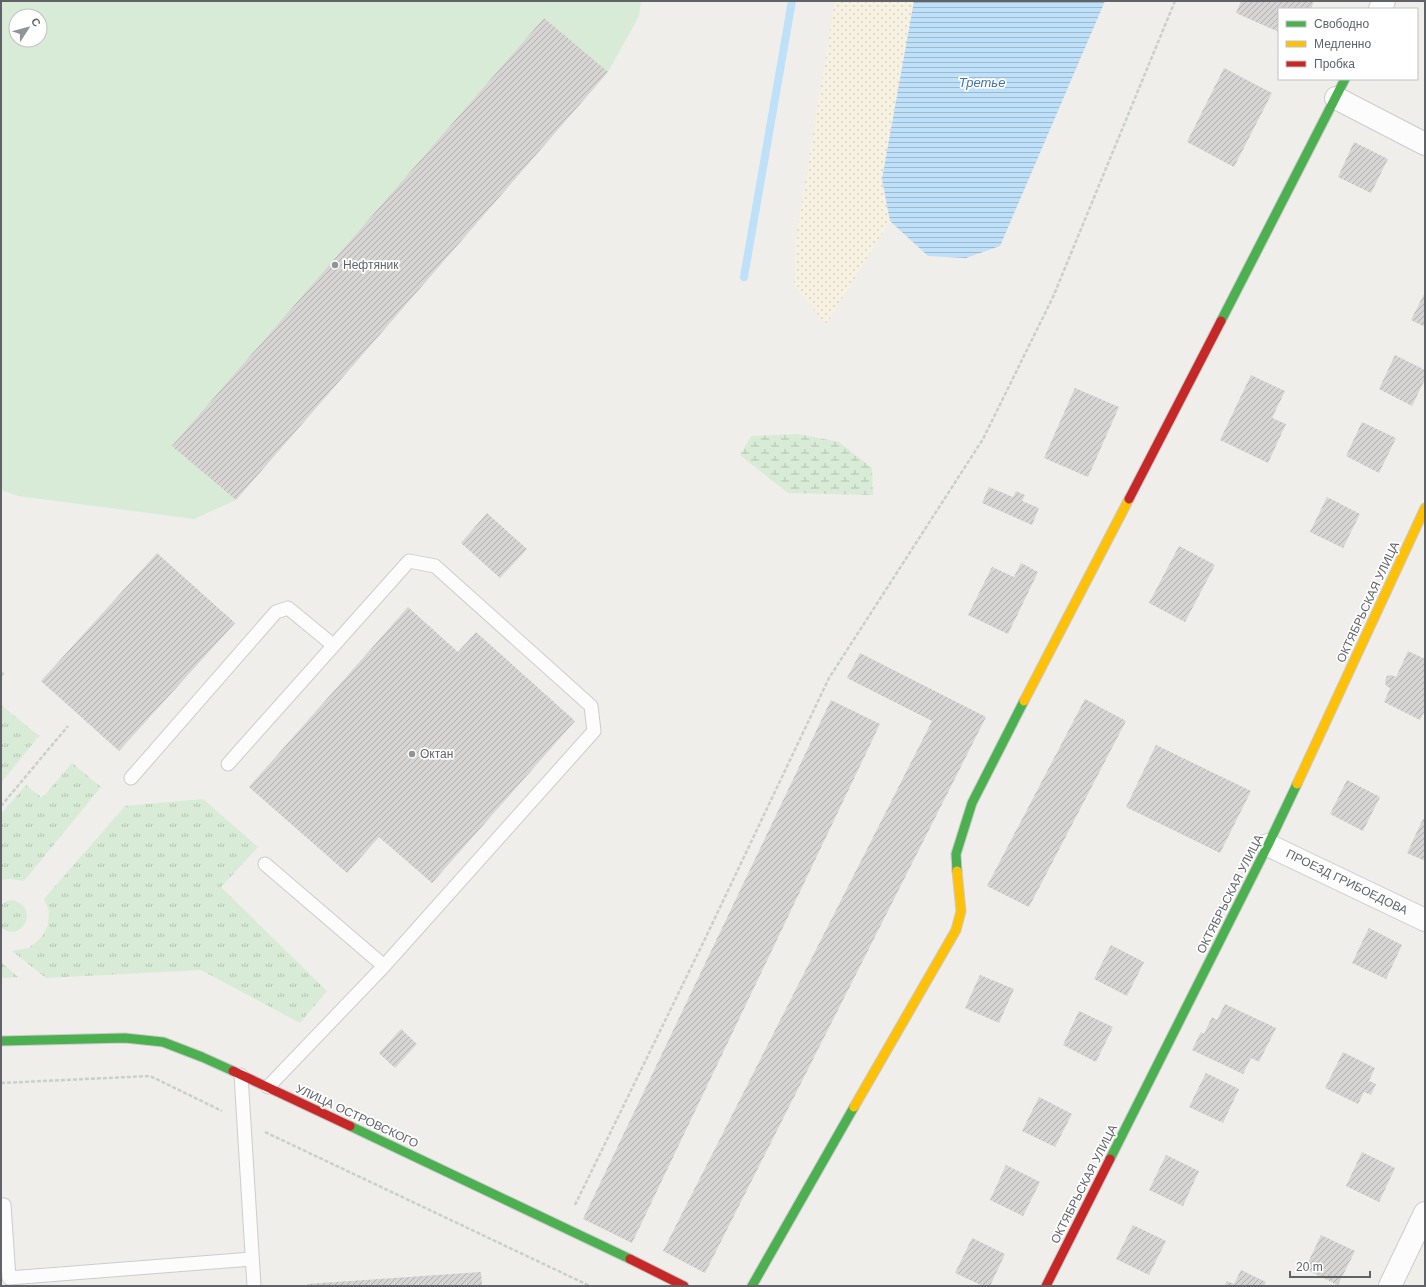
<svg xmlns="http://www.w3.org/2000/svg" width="1426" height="1287" font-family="Helvetica,sans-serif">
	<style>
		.grass { fill: url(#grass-tufts) }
		.wetland { fill: url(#wetland-marsh) }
		.sand { fill: url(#sand-dots) }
		.garden { fill: #d8ebd6; fill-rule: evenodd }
		.water { fill: url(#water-rules) }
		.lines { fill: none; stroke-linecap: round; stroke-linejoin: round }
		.stream { stroke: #bfe0f9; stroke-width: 8 }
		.building { fill: url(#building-hatch) }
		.lane-casing { stroke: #cbcccc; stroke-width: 15 }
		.street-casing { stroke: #cbcccc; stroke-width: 24 }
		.fast-casing { stroke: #cacacb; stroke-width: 11 }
		.slow-casing { stroke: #cacacb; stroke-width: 11 }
		.jam-casing { stroke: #cacacb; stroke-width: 11 }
		.path { stroke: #cacfcc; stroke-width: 2.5; stroke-dasharray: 4 2; stroke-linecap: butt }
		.lane { stroke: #fdfcfc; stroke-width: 13 }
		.street { stroke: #fdfcfc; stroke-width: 22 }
		.fast { stroke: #4caf50; stroke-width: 9 }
		.slow { stroke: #ffc107; stroke-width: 9 }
		.jam { stroke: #c62828; stroke-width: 9 }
		.poi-dot { fill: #919496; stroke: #fff; stroke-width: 1.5 }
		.labels { text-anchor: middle; stroke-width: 3.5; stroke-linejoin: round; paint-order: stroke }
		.poi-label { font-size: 12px; fill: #5f6368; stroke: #fff; text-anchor: start }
		.street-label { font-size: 12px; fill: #5f6368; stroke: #fff }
		.water-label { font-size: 13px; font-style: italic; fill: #4174aa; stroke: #fff }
	</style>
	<defs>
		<pattern id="grass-tufts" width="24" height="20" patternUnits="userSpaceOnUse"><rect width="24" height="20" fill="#d8ebd6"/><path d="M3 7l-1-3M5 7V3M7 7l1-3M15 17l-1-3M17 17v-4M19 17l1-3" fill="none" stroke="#b2c2b1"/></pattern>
		<pattern id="wetland-marsh" width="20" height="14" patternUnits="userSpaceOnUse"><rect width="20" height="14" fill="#d8ebd6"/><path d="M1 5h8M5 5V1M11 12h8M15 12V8" fill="none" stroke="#b2c2b1"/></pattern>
		<pattern id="sand-dots" width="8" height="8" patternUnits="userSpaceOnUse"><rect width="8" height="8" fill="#f6f1e1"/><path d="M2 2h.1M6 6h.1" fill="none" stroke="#d5d1c4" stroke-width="1.8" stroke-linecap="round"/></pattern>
		<pattern id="water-rules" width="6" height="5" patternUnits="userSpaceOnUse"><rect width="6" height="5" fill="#bfe0f9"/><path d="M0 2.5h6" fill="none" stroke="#9eb9cd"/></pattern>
		<pattern id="building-hatch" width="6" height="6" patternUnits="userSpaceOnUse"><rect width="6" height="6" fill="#d6d5d3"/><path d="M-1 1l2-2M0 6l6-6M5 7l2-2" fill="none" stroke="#b1b0af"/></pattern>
	</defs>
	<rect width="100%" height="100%" fill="#efeeea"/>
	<path class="grass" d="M1 705 39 736 1 783Z
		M72 763 101 787 24 881 11 879 1 880V814L26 785 42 798Z
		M203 799 258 847 221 887 327 991 300 1023 201 970 46 978 12 951 29 948 42 937 48 925 49 911 44 899 125 806Z
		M12 900C41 906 22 945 1 927V905L7 901Z
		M1 962 18 977 1 978Z"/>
	<path class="wetland" d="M798 434 839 442 872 468 873 495 788 493 740 455 751 436Z"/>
	<path class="sand" d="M835 1H914L882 179 890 221 826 325 794 285 796 238Z"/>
	<path class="garden" d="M1 1H641L639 16 608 72 236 500 194 519 18 496 1 490ZM16 16H40V40H16Z"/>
	<path class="water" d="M914 1H1105L1000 246 966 258 928 256 890 221 882 179Z"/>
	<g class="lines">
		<path class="stream" d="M744 277 792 1"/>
	</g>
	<path class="building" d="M1241 1H1314L1311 9H1279V32L1236 13Z
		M544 18 608 72 236 500 172 446Z
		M1224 68 1272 93 1234 167 1187 142Z
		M1354 142 1388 159 1371 193 1338 177Z
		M1425 292V327L1411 320Z
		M1395 355 1425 370V379L1412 406 1379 389Z
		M1251 375 1285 391 1272 418 1286 424 1268 463 1220 440Z
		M1075 388 1119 407 1088 477 1044 458Z
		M1362 422 1396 438 1379 473 1346 456Z
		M989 487 1013 497 1016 491 1025 495 1022 501 1039 508 1032 525 982 503Z
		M1327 497 1360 514 1343 548 1310 532Z
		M487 513 527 549 500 578 461 543Z
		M1179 546 1215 565 1185 622 1149 603Z
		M157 553 235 623 119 751 41 681Z
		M1021 563 1038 572 1008 634 968 615 992 567 1014 577Z
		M408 607 458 652 476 632 575 721 432 883 379 837 347 873 249 787Z
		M1408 651 1425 659V710L1420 720 1384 702 1390 688 1386 686 1385 681 1387 676 1391 675 1396 677Z
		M860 653 986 717 705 1273 663 1251 932 721 847 678Z
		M1085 699 1126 721 1029 907 987 886Z
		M831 700 880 724 632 1243 583 1219Z
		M1156 745 1251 791 1220 853 1126 807Z
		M1347 780 1380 797 1363 831 1330 814Z
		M1423 819H1425V861L1407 853Z
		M1369 928 1402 945 1386 979 1352 963Z
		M1111 945 1144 962 1127 996 1094 979Z
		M980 975 1014 989 999 1023 965 1008Z
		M1225 1004 1276 1028 1259 1062 1251 1058 1243 1074 1192 1050 1201 1032 1204 1034 1212 1017 1217 1020Z
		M1079 1011 1113 1027 1096 1062 1063 1045Z
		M401 1029 417 1044 395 1068 379 1053Z
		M1343 1052 1375 1068 1369 1081 1376 1084 1371 1095 1364 1092 1358 1104 1325 1088Z
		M1206 1073 1239 1089 1223 1123 1189 1107Z
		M1039 1097 1072 1114 1055 1147 1022 1131Z
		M1362 1152 1395 1168 1379 1202 1346 1186Z
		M1166 1155 1199 1171 1183 1206 1149 1190Z
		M1006 1165 1040 1182 1023 1216 990 1200Z
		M1133 1225 1166 1241 1149 1275 1116 1259Z
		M1321 1235 1355 1251 1338 1285 1305 1269Z
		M972 1238 1005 1254 990 1286H983L955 1273Z
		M1241 1270 1266 1282 1264 1286H1224L1227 1281 1234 1284Z
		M481 1272 482 1286H308L307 1284Z"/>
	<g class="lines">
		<g class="lane-casing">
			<path id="lane" d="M228 764 409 561 435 566 591 706 594 731 384 966 268 1087
				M131 778 276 612 288 608 333 645
				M265 864 384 966
				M241 1075 254 1286
				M1 1205H4L9 1278 252 1259"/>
		</g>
		<g class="street-casing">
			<path id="street" d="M1380 9 1384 1
				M1336 98 1425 144
				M1268 845 1425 920
				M1390 1286 1425 1213"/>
		</g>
		<g class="fast-casing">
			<path id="fast" d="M1221 321 1345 79
				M957 871 956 854 972 803 1024 701
				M1 1041 125 1038 163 1042 202 1057 233 1071
				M350 1126 630 1259
				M1110 1159 1268 845 1297 784
				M752 1286 854 1107"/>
		</g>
		<g class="slow-casing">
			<path id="slow" d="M1024 701 1129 499
				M1297 784 1425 508
				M854 1107 956 930 961 911 957 871"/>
		</g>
		<g class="jam-casing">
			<path id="jam" d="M1129 499 1221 321
				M233 1071 350 1126
				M630 1259 684 1286
				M1046 1286 1110 1159"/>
		</g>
		<path class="path" d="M1 676 4 672
			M1 806 68 726
			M1 1083 150 1076 222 1111
			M265 1132 590 1286
			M575 1205 704 941 829 678 983 439 1053 297 1175 1"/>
		<use href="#lane" class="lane"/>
		<use href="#street" class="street"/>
		<use href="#fast" class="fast"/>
		<use href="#slow" class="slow"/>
		<use href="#jam" class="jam"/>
	</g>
	<g class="poi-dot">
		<circle cx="335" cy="265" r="4"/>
		<circle cx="412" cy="754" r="4"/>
	</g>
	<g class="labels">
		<g class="poi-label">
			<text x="343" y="269">Нефтяник</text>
			<text x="420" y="758">Октан</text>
		</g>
		<g class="street-label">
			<text transform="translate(1368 602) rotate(-65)" y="4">ОКТЯБРЬСКАЯ УЛИЦА</text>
			<text transform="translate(1347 882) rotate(26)" y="4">ПРОЕЗД ГРИБОЕДОВА</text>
			<text transform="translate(1230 894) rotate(-63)" y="4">ОКТЯБРЬСКАЯ УЛИЦА</text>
			<text transform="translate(357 1116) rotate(25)" y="4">УЛИЦА ОСТРОВСКОГО</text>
			<text transform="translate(1084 1184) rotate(-63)" y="4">ОКТЯБРЬСКАЯ УЛИЦА</text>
		</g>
		<g class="water-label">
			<text x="982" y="87">Третье</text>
		</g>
	</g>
	<rect width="1426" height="1287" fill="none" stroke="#5f6368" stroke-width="4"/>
	<rect x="1278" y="8" width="140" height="72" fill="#ffffff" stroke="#bfc1c3"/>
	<rect x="1286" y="21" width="20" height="6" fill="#4caf50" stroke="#bfc1c3"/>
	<text x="1314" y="28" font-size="12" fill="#5f6368">Свободно</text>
	<rect x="1286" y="41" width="20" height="6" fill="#ffc107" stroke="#bfc1c3"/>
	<text x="1314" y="48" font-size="12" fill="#5f6368">Медленно</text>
	<rect x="1286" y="61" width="20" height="6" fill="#c62828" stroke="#bfc1c3"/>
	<text x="1314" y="68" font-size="12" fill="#5f6368">Пробка</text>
	<g transform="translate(28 28) rotate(54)"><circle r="19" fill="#ffffff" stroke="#bfc1c3"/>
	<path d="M0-3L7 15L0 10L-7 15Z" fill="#919496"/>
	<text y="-6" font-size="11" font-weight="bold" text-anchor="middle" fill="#5f6368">С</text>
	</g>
	<path d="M1290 1271v6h80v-6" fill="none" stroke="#5f6368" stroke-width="2"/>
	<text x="1296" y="1271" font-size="12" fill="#5f6368" stroke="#ffffff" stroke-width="3" paint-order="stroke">20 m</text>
</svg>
